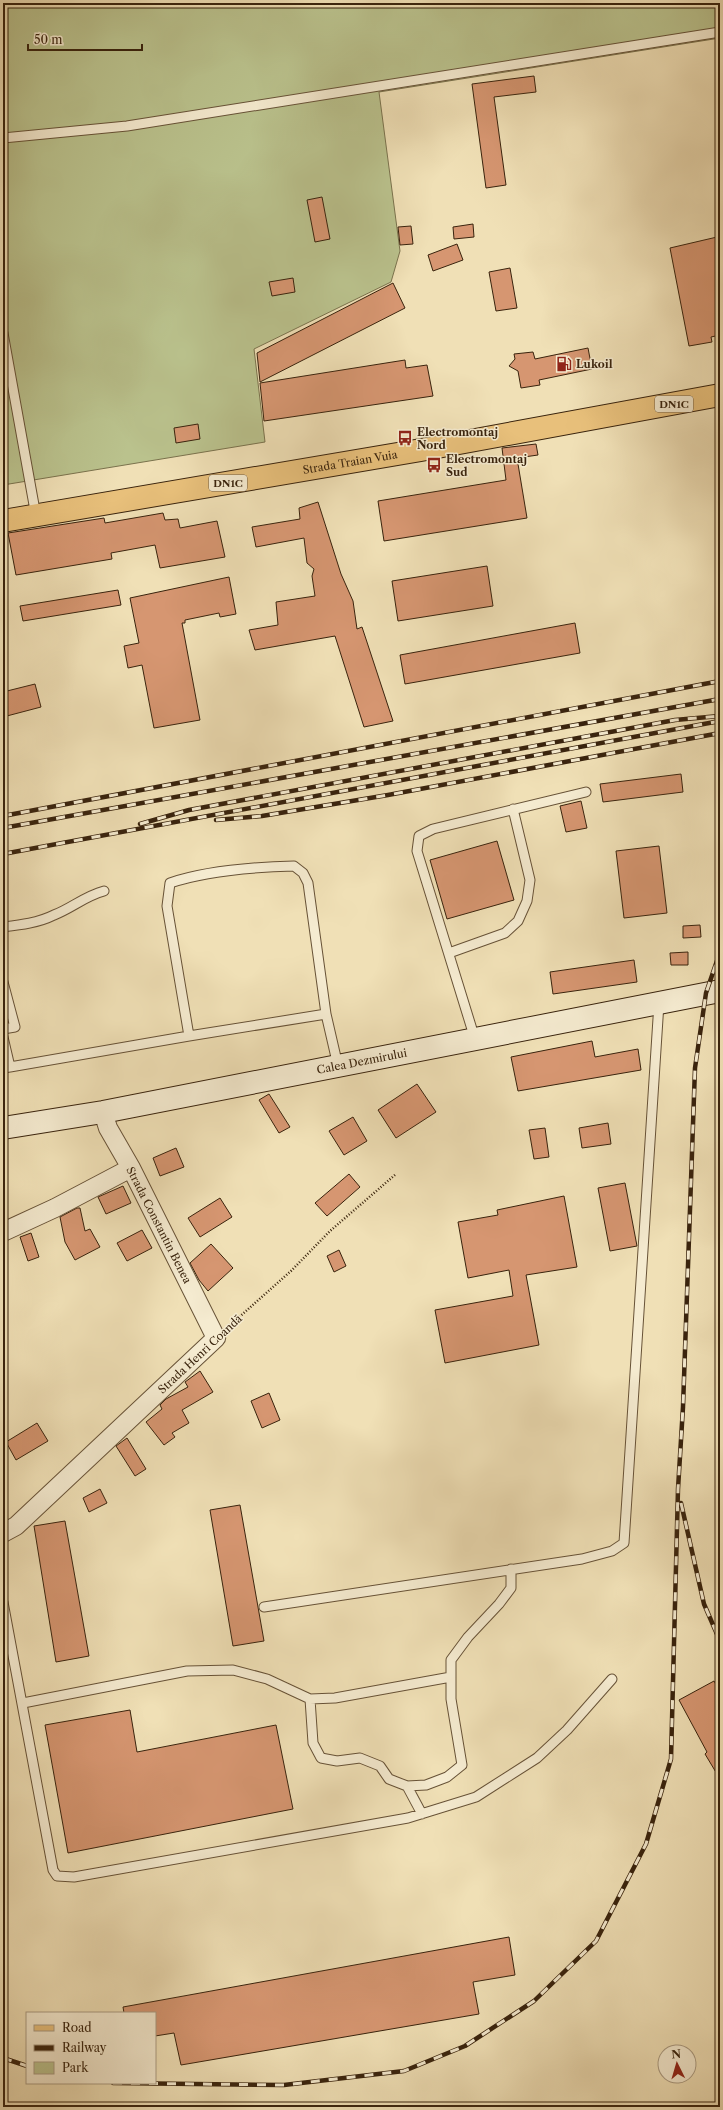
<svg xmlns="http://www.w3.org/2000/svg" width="723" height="2110" font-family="'Libre Caslon Text',serif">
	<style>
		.green { fill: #bac28d; stroke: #7a724d }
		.building { fill: #d69671; stroke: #39230d }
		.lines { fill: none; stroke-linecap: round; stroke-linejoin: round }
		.lane-casing { stroke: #675237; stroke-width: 11 }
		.street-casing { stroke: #675237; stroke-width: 20 }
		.secondary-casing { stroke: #39230d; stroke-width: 24 }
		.primary-casing { stroke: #39230d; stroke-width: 24 }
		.path { stroke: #39230d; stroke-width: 2.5; stroke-dasharray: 1 2; stroke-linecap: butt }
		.lane { stroke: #f5ebd0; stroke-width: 9 }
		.street { stroke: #f5ebd0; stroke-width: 18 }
		.secondary { stroke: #f5ebd0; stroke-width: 22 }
		.primary { stroke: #e8c07b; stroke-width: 22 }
		.rail-casing { stroke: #39230d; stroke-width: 4.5 }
		.rail { stroke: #f5ebd0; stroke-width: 3; stroke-dasharray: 9; stroke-linecap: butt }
		.labels { text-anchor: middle; stroke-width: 3; stroke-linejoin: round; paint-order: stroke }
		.shield { fill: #f5ebd0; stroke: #715f48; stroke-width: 1 }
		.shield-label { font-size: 10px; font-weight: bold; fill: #39230d }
		.poi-label { font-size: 11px; font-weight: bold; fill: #39230d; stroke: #f5ebd0; text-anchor: start }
		.street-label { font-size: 11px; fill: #39230d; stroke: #f5ebd0 }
	</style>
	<rect width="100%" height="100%" fill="#f0e0b6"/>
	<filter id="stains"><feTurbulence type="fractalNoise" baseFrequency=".005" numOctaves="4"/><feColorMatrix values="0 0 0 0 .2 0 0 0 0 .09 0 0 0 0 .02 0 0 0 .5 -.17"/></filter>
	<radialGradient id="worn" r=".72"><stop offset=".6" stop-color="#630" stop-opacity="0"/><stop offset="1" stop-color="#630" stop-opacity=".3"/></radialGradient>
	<path class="green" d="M3 3H720V38L379 92 400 251 391 282 254 349 265 442 3 485Z"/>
	<path class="building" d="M534 76 536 92 494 97 506 185 486 188 472 84Z
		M322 197 330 239 315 242 307 200Z
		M473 224 474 237 454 239 453 227Z
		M411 226 413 244 400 245 398 227Z
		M717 237 720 250V335L711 337 712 342 689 346 670 248Z
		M457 244 463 260 433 271 428 255Z
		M510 268 517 308 496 311 489 272Z
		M293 278 295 292 272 296 269 282Z
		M393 283 405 308 260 382 257 353Z
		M588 348 592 369 539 380 540 385 521 388 518 371 509 366 515 359 514 354 533 352 535 359Z
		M405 360 406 368 427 365 433 396 264 421 260 383Z
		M198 424 200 439 176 443 174 428Z
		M536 444 538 455 517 458 527 518 384 541 378 501 506 480 502 448Z
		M318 502 341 574 353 601 357 629 362 627 393 721 364 727 335 636 255 650 249 630 278 625 276 602 315 596 312 576 314 569 307 563 304 538 256 547 252 527 300 519 299 508Z
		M163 513 165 520 178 519 180 528 217 521 225 557 160 568 155 545 111 553 112 559 16 575 8 533 104 518 105 523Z
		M487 566 493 606 398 621 392 581Z
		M229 577 236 614 220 617 219 613 185 620V623H182L200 720 154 728 142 665 128 668 124 646 139 643 130 598Z
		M118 590 121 605 23 621 20 606Z
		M575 623 580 653 405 684 400 655Z
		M35 684 41 707 3 717V692Z
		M681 774 683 792 603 802 600 784Z
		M581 801 587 828 566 832 560 806Z
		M497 841 514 900 447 919 430 860Z
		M659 846 667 913 624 918 616 851Z
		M700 925 701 937 683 938V926Z
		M688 952V965H671L670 953Z
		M634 960 637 982 553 994 550 972Z
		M592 1041 595 1057 638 1049 641 1070 518 1091 511 1057Z
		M417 1084 436 1112 396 1138 378 1110Z
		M269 1094 290 1127 279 1133 259 1100Z
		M353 1117 367 1141 344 1155 329 1131Z
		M608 1123 611 1144 582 1148 579 1128Z
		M545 1128 549 1157 534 1159 529 1130Z
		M176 1148 184 1167 160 1176 153 1158Z
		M349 1174 360 1187 327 1216 315 1203Z
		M625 1183 637 1246 610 1251 598 1188Z
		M123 1186 131 1203 106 1214 98 1197Z
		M564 1196 577 1267 526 1275 539 1345 445 1363 435 1310 513 1296 509 1270 468 1278 458 1222 498 1215 497 1210Z
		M220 1198 232 1217 200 1237 188 1218Z
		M77 1208H80L85 1231 90 1229 100 1247 75 1260 65 1242 60 1217Z
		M142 1230 152 1248 127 1261 117 1243Z
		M31 1233 39 1257 28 1261 20 1237Z
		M211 1244 233 1268 208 1291 199 1280 190 1263Z
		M339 1250 346 1266 334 1272 327 1256Z
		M200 1371 213 1392 182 1410 189 1423 172 1433 175 1437 164 1445 146 1422 162 1409 160 1405 166 1399 188 1387 185 1382Z
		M269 1393 280 1420 262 1428 251 1401Z
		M37 1423 48 1441 16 1460 6 1442Z
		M127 1438 146 1469 135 1476 116 1446Z
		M100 1489 107 1503 89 1512 83 1498Z
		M240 1505 264 1641 233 1646 210 1510Z
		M65 1521 89 1656 56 1662 34 1526Z
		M714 1681 720 1692V1779L705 1754 707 1752 679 1700Z
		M130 1710 137 1752 276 1725 293 1809 68 1853 45 1725Z
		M509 1937 515 1975 473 1982 479 2014 181 2065 174 2033 155 2036V2013H124L123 2007Z"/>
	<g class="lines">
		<g class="lane-casing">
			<path id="lane" d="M3 138 127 126 720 32
				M3 333 36 516
				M3 927C20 925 38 923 54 915 72 908 85 896 104 891
				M449 953 505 933 518 921 527 901 530 880 513 809
				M3 982 15 1027 3 1029
				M189 1036 167 906 170 883C205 871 257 867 294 866L303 873 308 883 326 1014 338 1066
				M3 1037 10 1067 3 1068
				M475 1039 417 851 419 836 433 829 586 792
				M10 1067 189 1036 326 1014
				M3 1602 53 1870 57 1876 74 1877 408 1818 476 1797 537 1758 567 1730 612 1679
				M264 1607 582 1559 612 1551 624 1543 659 1003
				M310 1699 313 1743 321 1758 337 1761 360 1758 380 1766 389 1779 407 1786 426 1785 447 1777 462 1765 451 1699V1660L468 1637 499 1604 511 1588V1569
				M23 1703 187 1671 233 1670 267 1679 310 1699 335 1698 451 1677
				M407 1786 422 1814"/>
		</g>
		<g class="street-casing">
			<path id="street" d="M3 1232 55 1208 131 1168
				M3 1533 16 1526 216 1338 131 1168 108 1128 103 1112"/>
		</g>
		<g class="secondary-casing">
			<g id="secondary">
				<path id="s1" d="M3 1128 103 1112 720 991"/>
			</g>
		</g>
		<g class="primary-casing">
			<g id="primary">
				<path id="s2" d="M3 521 421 450 720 395"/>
			</g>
		</g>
		<path class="path" d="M228 1327 291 1271 330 1231 396 1174"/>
		<use href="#lane" class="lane"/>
		<use href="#street" class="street"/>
		<use href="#secondary" class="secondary"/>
		<use href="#primary" class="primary"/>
		<g class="rail-casing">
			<path id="rail" d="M3 816 720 681
				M216 820 262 816 388 795 720 733
				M140 824 189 810 675 720 719 716
				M3 828 720 699
				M3 854 720 721
				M681 1503 704 1604 720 1641
				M3 2058 27 2066
				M113 2083 284 2085 404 2071 465 2046 534 2001 596 1941 646 1844 671 1759 678 1489 683 1407 695 1068 706 993 720 952"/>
		</g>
		<use href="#rail" class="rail"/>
	</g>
	<defs>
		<g id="fuel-bare" transform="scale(1.2)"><path d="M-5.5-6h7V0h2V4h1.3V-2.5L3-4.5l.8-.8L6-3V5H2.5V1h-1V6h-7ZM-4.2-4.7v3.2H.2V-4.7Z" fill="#8f2418" stroke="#f5ebd0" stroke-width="2.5" paint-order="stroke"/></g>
		<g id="bus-bare" transform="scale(1.2)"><path d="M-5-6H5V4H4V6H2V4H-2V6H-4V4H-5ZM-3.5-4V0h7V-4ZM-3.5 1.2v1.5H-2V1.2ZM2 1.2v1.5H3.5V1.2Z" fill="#8f2418" stroke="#f5ebd0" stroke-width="2.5" paint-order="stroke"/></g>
	</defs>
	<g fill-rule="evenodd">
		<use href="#fuel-bare" x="564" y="364"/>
		<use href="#bus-bare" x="405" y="438"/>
		<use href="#bus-bare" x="434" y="465"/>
	</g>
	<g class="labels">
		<g class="shield">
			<rect x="655" y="396" width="38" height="16" rx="3"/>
			<rect x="209" y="475" width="38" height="16" rx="3"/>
		</g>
		<g class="shield-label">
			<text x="674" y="408">DN1C</text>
			<text x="228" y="487">DN1C</text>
		</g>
		<g class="poi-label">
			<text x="576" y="368">Lukoil</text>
			<text x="417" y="436">Electromontaj<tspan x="417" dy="13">Nord</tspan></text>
			<text x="446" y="463">Electromontaj<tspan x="446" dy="13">Sud</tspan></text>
		</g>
		<g class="street-label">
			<text dy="4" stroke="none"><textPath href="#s2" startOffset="352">Strada Traian Vuia</textPath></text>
			<text dy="4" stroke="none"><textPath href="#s1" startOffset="365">Calea Dezmirului</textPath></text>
			<text transform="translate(159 1225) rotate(63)" y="4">Strada Constantin Benea</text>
			<text transform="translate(200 1354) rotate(-43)" y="4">Strada Henri Coandă</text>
		</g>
	</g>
	<rect width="723" height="2110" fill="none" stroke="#f0e0b6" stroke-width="16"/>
	<rect x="4" y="4" width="715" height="2102" fill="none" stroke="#39230d" stroke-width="2"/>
	<rect x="8" y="8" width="707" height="2094" fill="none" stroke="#39230d"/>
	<rect x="26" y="2012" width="130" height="72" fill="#f5ebd0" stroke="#aa9b82"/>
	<rect x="34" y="2025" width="20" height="6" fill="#e8c07b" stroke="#aa9b82"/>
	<text x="62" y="2032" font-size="12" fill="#39230d">Road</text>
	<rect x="34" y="2045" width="20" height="6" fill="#39230d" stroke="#aa9b82"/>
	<text x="62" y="2052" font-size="12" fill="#39230d">Railway</text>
	<rect x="34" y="2062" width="20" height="12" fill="#bac28d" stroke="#aa9b82"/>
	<text x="62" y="2072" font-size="12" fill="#39230d">Park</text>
	<g transform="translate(677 2064) rotate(355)"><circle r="19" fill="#f5ebd0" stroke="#aa9b82"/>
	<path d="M0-3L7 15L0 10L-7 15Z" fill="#8f2418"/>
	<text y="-6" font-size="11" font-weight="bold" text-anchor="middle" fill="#39230d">N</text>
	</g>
	<path d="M28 44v6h114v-6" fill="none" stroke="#39230d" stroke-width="2"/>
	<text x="34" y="44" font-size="12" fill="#39230d" stroke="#f5ebd0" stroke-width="3" paint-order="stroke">50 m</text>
	<rect width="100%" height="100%" filter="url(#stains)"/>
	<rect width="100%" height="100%" fill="url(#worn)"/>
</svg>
